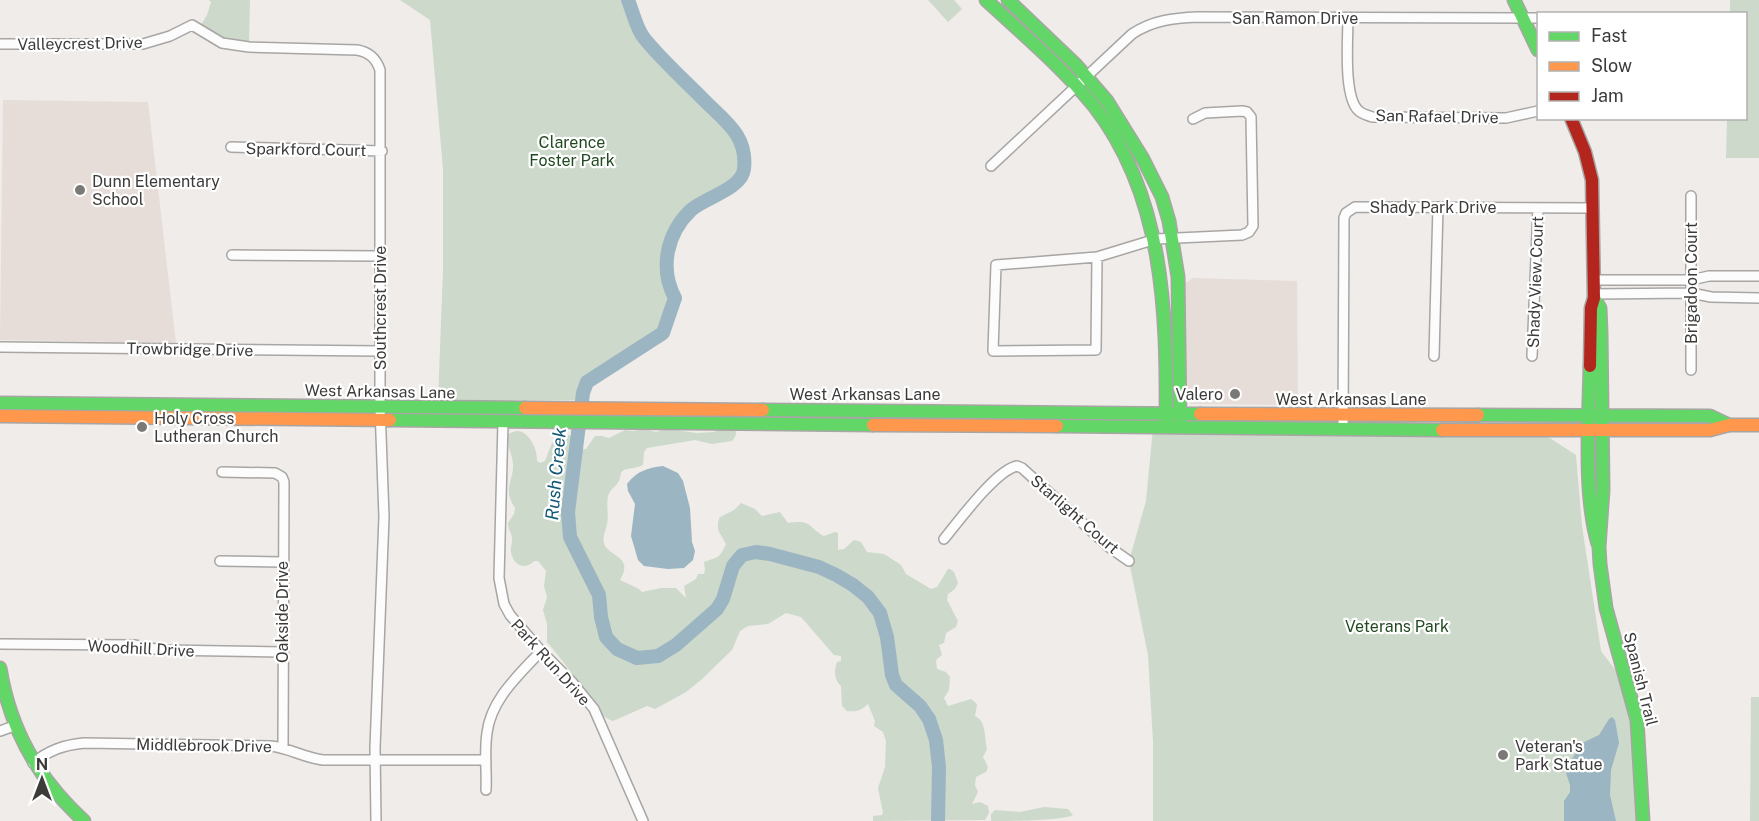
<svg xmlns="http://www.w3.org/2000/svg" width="1759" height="821" font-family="'Public Sans',sans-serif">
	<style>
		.built { fill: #e6ddd8 }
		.green { fill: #cdd9ca }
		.water { fill: #9cb5c2 }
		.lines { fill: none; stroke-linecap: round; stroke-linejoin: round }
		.river { stroke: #9cb5c2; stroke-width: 14 }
		.street-casing { stroke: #a8a6a4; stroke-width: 12 }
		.fast-casing { stroke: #a8a6a4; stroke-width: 15 }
		.slow-casing { stroke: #a8a6a4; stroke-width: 15 }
		.jam-casing { stroke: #a8a6a4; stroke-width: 15 }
		.street { stroke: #fdfcfc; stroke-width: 9 }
		.fast { stroke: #63d668; stroke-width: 12 }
		.slow { stroke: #ff974d; stroke-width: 12 }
		.jam { stroke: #b3261e; stroke-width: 12 }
		.poi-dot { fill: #7b7977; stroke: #fff; stroke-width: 2 }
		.labels { text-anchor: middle; stroke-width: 4.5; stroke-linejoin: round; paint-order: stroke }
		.street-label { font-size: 16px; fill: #3d3b3a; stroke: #fff }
		.park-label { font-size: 16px; fill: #224a21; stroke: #fff }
		.poi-label { font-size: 16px; fill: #3d3b3a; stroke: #fff; text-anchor: start }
		.water-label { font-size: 18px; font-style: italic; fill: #145a78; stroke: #fff }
	</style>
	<rect width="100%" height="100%" fill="#efece9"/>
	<path class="built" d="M3 100 148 102 176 343 0 340Z
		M1193 278 1297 281 1298 405 1191 404 1185 397 1184 284Z"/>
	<path class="green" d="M209 0H250L249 43 223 38 201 25 207 15 211 2Z
		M400 0H628L643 37 704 100 720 113 734 130 743 145 744 173C740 177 737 183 732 187 720 196 703 199 692 210 667 233 659 267 675 298L663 333 587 382 582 400 438 401 443 270V169L430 20Z
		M928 0H954L962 9 948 22Z
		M1730 0H1759V158H1726L1727 119 1746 118V14L1730 13Z
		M723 428H733C738 433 736 436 732 441L712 444 695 440 647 448 644 452 643 465C636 469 627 467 621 472 620 487 612 485 608 496 606 506 609 515 607 524 606 530 602 537 604 543 607 557 635 555 620 580L639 589 642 592 661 588H676L686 598 684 586 696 579 698 574H704L705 570 704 562C717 557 719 560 726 544L718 530V522L720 517 734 510 741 503 755 509 762 516 780 512 788 523C813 519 807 527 824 536L835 532 838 533V550L844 549 854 540 861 542 867 552 884 554 901 565 906 574 931 589 937 587 948 569H950L954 572 958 583 955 589 948 594 947 600 958 621 956 627 946 633 944 643 939 645 942 655 936 660 937 669 946 672 950 677 949 690 944 698 948 706 971 699 977 704 975 716C987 722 984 737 987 749L983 757 988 767 986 772 976 777 975 785 978 792 972 804 980 802 988 806 989 813 985 820 873 821V816L882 815 883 813 878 788 885 767 886 741 883 732 874 726 875 721 868 704C861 710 858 712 847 711L842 706 841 686C834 680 834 670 837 662L841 661V656L834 655 801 617 786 613 768 624 748 626 740 631 732 650 701 680 686 692 655 709 647 706 613 721C595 715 587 693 576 679 567 666 557 654 547 642V624L543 610 547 597 544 586 546 571 538 561H534C525 571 513 565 511 552 510 547 513 542 512 537 511 532 508 529 508 523L514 514 515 508C502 488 514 481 513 464 512 453 506 446 509 434 525 422 538 448 537 461L540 463 545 461 552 443 566 434 573 437 581 449H586L595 436H602L609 438 625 430 633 431 644 429 656 432 665 429 675 430 697 433 714 432Z
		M1153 428 1539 431 1576 455 1582 526 1601 651 1629 688 1647 821H1153V742L1148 655 1129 561 1146 501Z
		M1751 697H1759V821H1750Z
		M1044 807 1068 809 1073 815C1061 821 1008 821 991 821V814L995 810 1020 812Z"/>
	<path class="water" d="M663 466 678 473 683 481 690 508 692 542 695 551 693 560 684 568 668 569 644 566 638 560 631 536 635 504 628 491 627 484C637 471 647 468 663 466Z
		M1612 717 1615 720 1619 743 1611 770 1610 795 1616 821H1564V801L1570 792V785L1565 770 1582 743 1599 735 1609 719Z"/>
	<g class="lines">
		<path class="river" d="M628 0C633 12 636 28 644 38 661 59 683 79 702 98 723 120 748 134 744 169 742 189 704 198 691 210 667 233 659 268 675 298L663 333 587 382 583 393 568 512 570 537 599 595 601 617 606 637 617 649 637 658 658 656 676 645 717 609 723 599 733 566 742 555 756 552 770 554 819 567 836 575 853 585 868 597 880 613 887 637 892 675 896 685 920 706 929 719 936 740 939 767 938 821"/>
		<g class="street-casing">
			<path id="street" d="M1348 18C1348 38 1343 98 1359 111 1362 114 1367 115 1372 117L1506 118 1538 111
				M0 44H143L170 36 192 25 222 43 249 47 357 50C369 52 376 58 380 70V407L384 517 375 748 376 821
				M231 147 382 151
				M991 166 1132 34C1153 20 1174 18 1198 17L1538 18
				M232 255 380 256
				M1097 257 1096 350 993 351 996 265Z
				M1097 257 1156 239 1242 235 1249 232 1253 226 1251 117 1247 112 1242 111 1205 113 1193 119
				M1594 280H1691L1709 276H1759
				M1594 294 1691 293 1711 297 1759 298
				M0 347 380 351
				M1434 356 1438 207
				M1532 356 1538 208
				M1691 370V196
				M503 422 499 578 504 604 510 615 541 651 572 682 594 709 643 821
				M1343 428 1344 218 1346 213 1355 207 1593 208
				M222 472 275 473 282 477 284 482 283 747
				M944 539C958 522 996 470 1017 466L1022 468 1109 547 1129 561
				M220 561 282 562
				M0 644 134 645 161 650 282 652
				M0 731 14 726
				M33 763C49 750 64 745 84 743L271 746C289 748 305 758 323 760H486
				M486 790C487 772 484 752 487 733 491 699 519 675 541 651"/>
		</g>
		<g class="fast-casing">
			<path id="fast" d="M986 0C1023 34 1062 67 1094 106 1164 196 1167 312 1166 421
				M1008 0 1076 65 1107 101 1143 159 1162 197 1169 221 1178 277 1180 421
				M1514 0 1538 50
				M1594 298 1600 308 1601 333 1603 490 1599 547 1600 564 1606 608 1637 720 1643 821
				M1590 366C1589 420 1583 493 1598 544
				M0 403 525 408
				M763 410 1200 414
				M1478 415 1710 416 1729 425
				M390 420 873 425
				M1057 426 1442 430
				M0 668C10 730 38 779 84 821"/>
		</g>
		<g class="slow-casing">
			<path id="slow" d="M525 408 763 410
				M1200 414 1478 415
				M0 416 390 420
				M873 425 1057 426
				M1442 430H1710L1729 425H1759"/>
		</g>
		<g class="jam-casing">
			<path id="jam" d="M1571 118 1585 152 1592 180 1594 298 1591 308 1590 366"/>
		</g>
		<use href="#street" class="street"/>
		<use href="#fast" class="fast"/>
		<use href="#slow" class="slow"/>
		<use href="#jam" class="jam"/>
	</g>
	<g class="poi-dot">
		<circle cx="80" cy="190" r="6"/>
		<circle cx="1235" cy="394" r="6"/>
		<circle cx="142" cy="427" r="6"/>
		<circle cx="1503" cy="755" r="6"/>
	</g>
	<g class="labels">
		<g class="street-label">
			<text x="1295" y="24">San Ramon Drive</text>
			<text transform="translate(80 43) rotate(-1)" y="6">Valleycrest Drive</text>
			<text transform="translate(1437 116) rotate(1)" y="6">San Rafael Drive</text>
			<text transform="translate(306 149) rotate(1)" y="6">Sparkford Court</text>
			<text x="1433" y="213">Shady Park Drive</text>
			<text transform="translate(1535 282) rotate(-88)" y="6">Shady View Court</text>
			<text transform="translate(1691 283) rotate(-90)" y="6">Brigadoon Court</text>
			<text transform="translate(380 308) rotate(-90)" y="6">Southcrest Drive</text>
			<text transform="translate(190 349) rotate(1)" y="6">Trowbridge Drive</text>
			<text transform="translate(380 391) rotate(1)" y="6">West Arkansas Lane</text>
			<text x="865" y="400">West Arkansas Lane</text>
			<text x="1351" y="405">West Arkansas Lane</text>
			<text transform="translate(1075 514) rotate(41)" y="6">Starlight Court</text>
			<text transform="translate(282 612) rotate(-90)" y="6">Oakside Drive</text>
			<text transform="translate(141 648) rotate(3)" y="6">Woodhill Drive</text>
			<text transform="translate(551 662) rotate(48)" y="6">Park Run Drive</text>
			<text transform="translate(1641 679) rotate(76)" y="6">Spanish Trail</text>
			<text transform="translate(204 745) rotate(1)" y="6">Middlebrook Drive</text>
		</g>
		<g class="park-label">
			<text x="572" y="148">Clarence<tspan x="572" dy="18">Foster Park</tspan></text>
			<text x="1397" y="632">Veterans Park</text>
		</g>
		<g class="poi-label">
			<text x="92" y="187">Dunn Elementary<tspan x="92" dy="18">School</tspan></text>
			<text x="1223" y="400" text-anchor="end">Valero</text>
			<text x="154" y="424">Holy Cross<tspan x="154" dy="18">Lutheran Church</tspan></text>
			<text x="1515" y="752">Veteran's<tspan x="1515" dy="18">Park Statue</tspan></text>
		</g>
		<g class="water-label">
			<text transform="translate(556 474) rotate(-85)" y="6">Rush Creek</text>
		</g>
	</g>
	<rect x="1537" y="12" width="210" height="108" fill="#ffffff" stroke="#b1b1b0" stroke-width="1.5"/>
	<rect x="1549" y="32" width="30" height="9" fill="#63d668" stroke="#b1b1b0" stroke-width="1.5"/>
	<text x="1591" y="42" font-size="18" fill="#3d3b3a">Fast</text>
	<rect x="1549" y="62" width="30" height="9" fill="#ff974d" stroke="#b1b1b0" stroke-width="1.5"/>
	<text x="1591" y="72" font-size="18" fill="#3d3b3a">Slow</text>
	<rect x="1549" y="92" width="30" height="9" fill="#b3261e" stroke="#b1b1b0" stroke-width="1.5"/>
	<text x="1591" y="102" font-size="18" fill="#3d3b3a">Jam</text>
	<g transform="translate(42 779)" stroke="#ffffff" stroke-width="4.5" paint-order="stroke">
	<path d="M0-4.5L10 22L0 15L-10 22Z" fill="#3d3b3a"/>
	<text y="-9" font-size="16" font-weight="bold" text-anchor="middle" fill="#3d3b3a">N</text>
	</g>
</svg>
